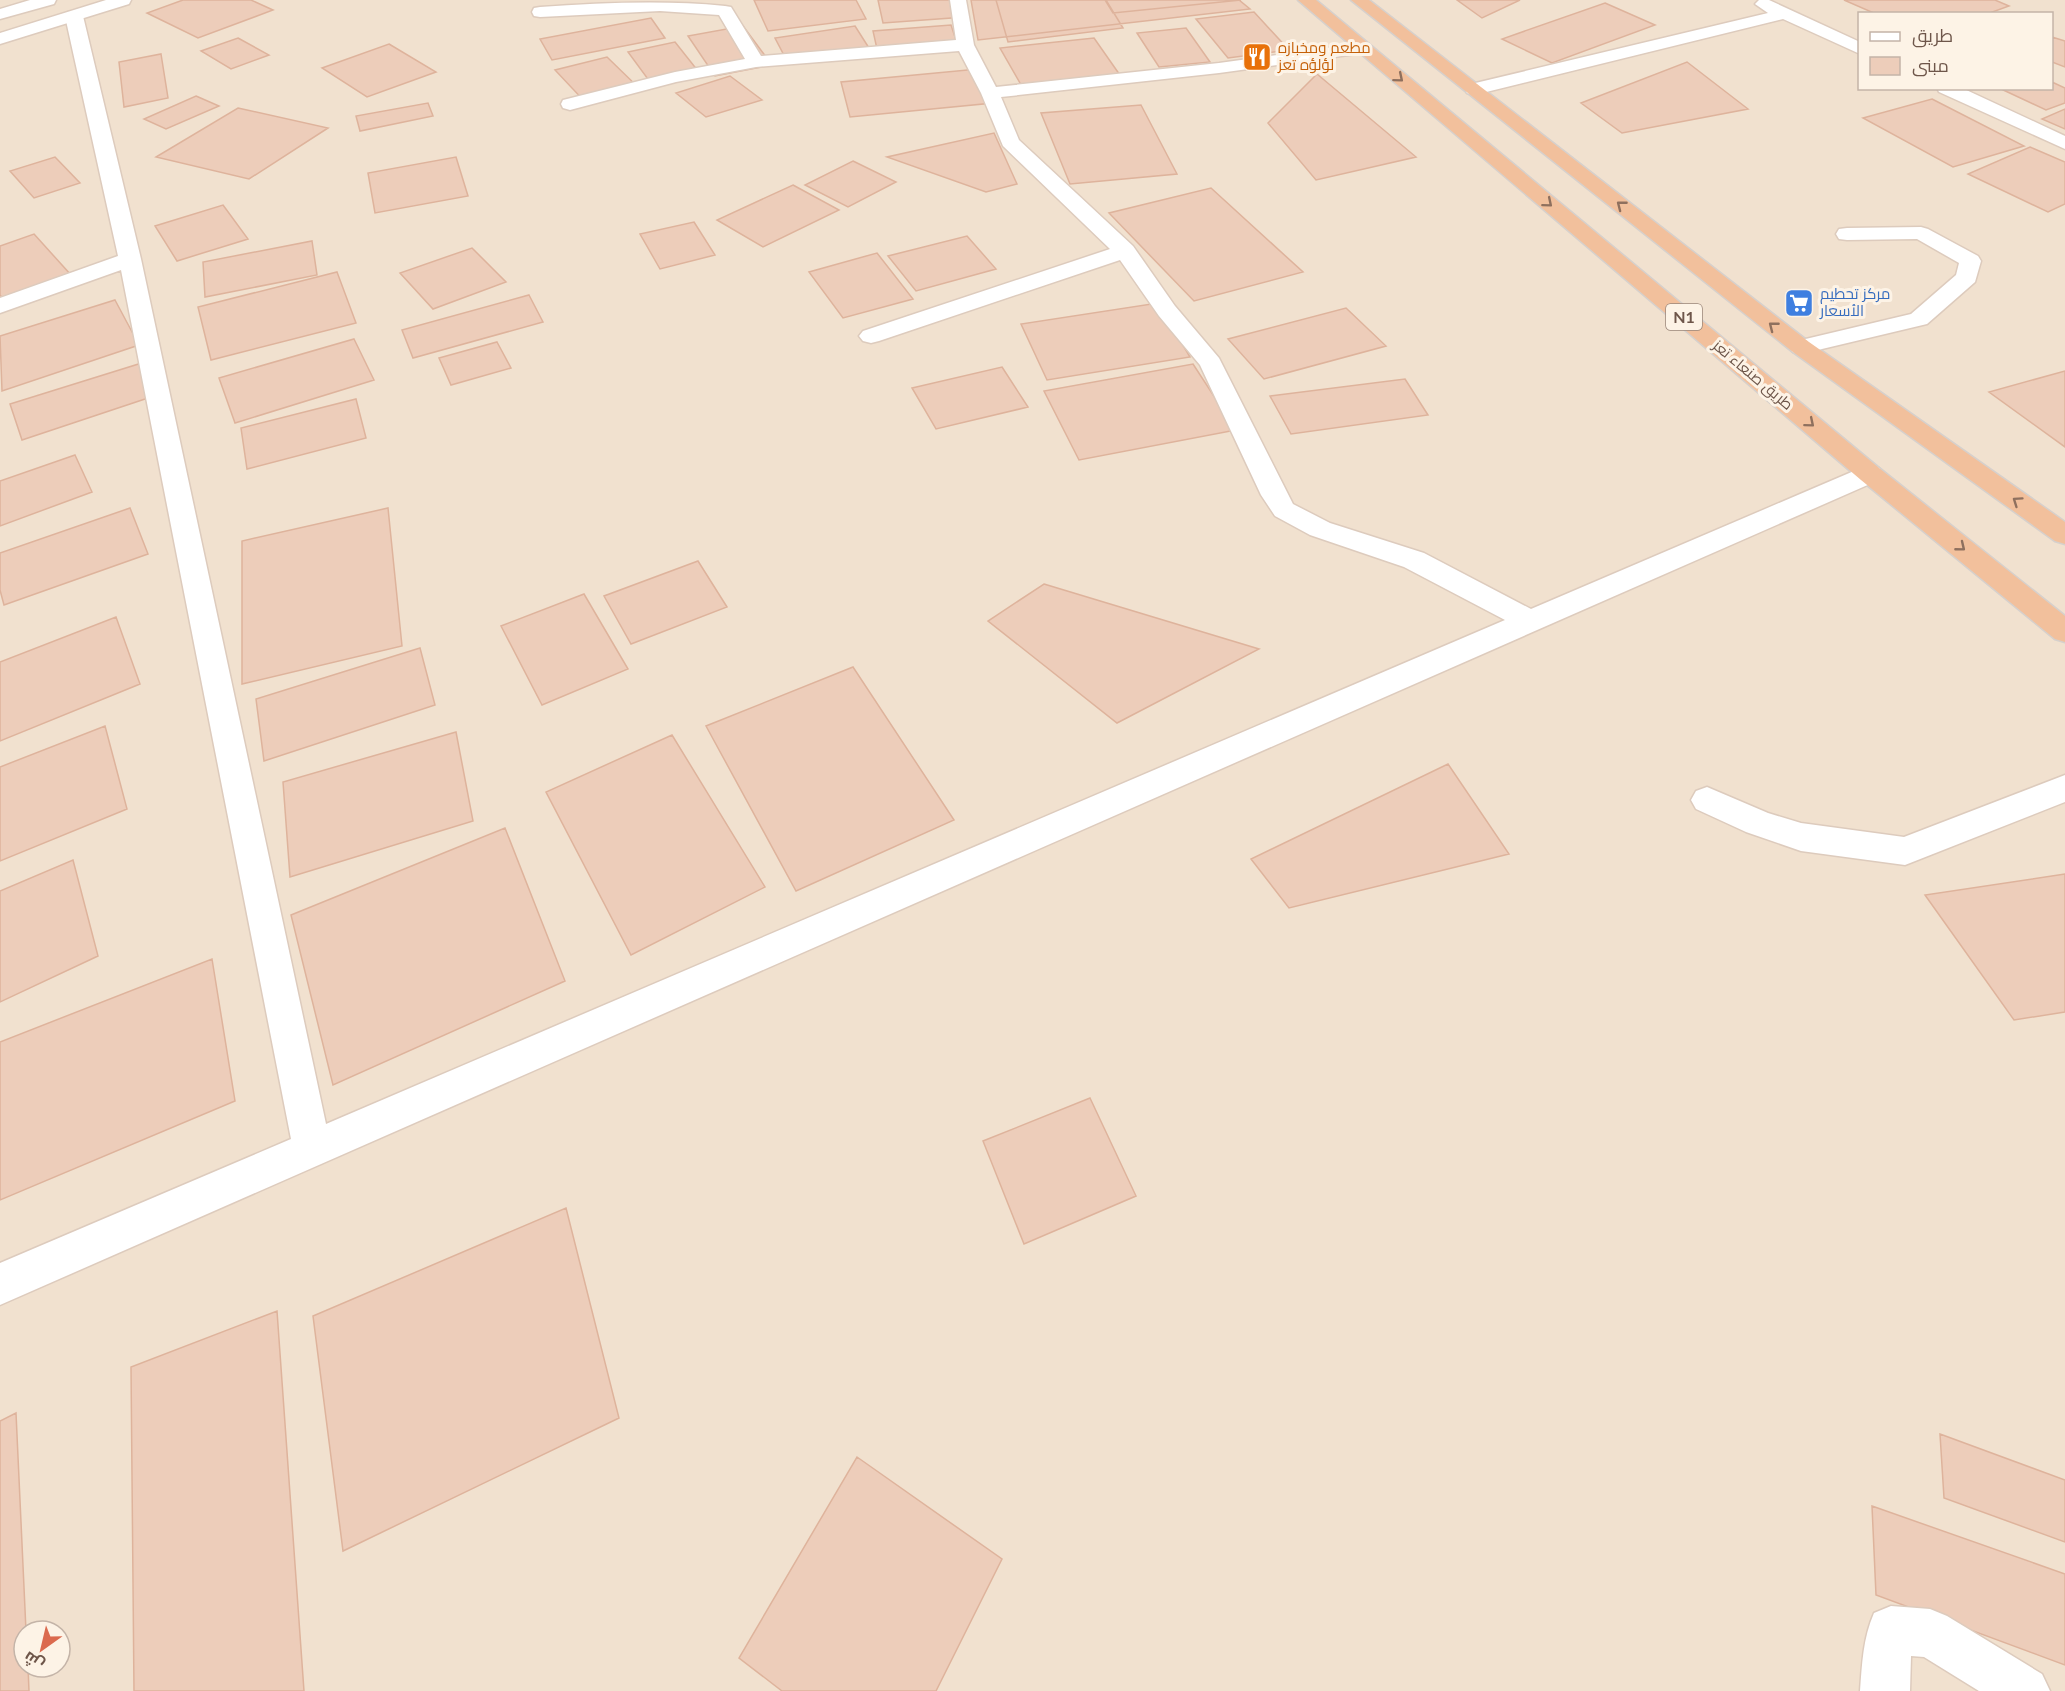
<svg xmlns="http://www.w3.org/2000/svg" width="2065" height="1691" font-family="Lato,Cairo,sans-serif">
	<style>
		.residential { fill: #f1e1cf; fill-rule: evenodd }
		.building { fill: #edcdba; stroke: #deb39c; stroke-width: 1.5 }
		.lines { fill: none; stroke-linecap: round; stroke-linejoin: round }
		.service-casing { stroke: #ddcbbd; stroke-width: 3 }
		.minor-casing { stroke: #ddcbbd; stroke-width: 3 }
		.tertiary-casing { stroke: #ddcbbd; stroke-width: 3 }
		.trunk-casing { stroke: #d6d0cc; stroke-width: 3 }
		.service { fill: #fff; fill-rule: evenodd }
		.minor { fill: #fff; fill-rule: evenodd }
		.tertiary { fill: #fff; fill-rule: evenodd }
		.trunk { fill: #f2c09c; fill-rule: evenodd }
		.oneway { stroke: #8f705e }
		.labels { text-anchor: middle; stroke-width: 6; stroke-linejoin: round; paint-order: stroke }
		.far-food-label { font-size: 15px; fill: #c56008; stroke: #fdf3e6; text-anchor: start }
		.far-shop-label { font-size: 15px; fill: #366cbe; stroke: #fdf3e6; text-anchor: start }
		.far-street-label { font-size: 15px; fill: #6e564a; stroke: #fdf3e6 }
		.shield { fill: #fdf3e6; stroke: #998579; stroke-width: 1.5 }
		.shield-label { font-size: 16px; font-weight: bold; fill: #6e564a }
	</style>
	<rect width="100%" height="100%" fill="#faefe0"/>
	<path class="residential" d="M0 0H2065V1691H0ZM1860 14H2052V88H1860ZM24 1631H60V1667H24Z"/>
	<path class="building" d="M183 0H251L273 10 198 38 147 13Z
		M754 0H856L866 19 768 31Z
		M878 0H960L965 17 883 23Z
		M971 0H1239L1250 9 978 40Z
		M996 0H1106L1123 28 1008 42Z
		M1105 0H1241L1113 13Z
		M1457 0H1520L1482 18Z
		M1844 0H1995L2009 6 1987 14H1876Z
		M1605 3 1655 25 1552 63 1502 39Z
		M1254 12 1289 50 1228 58 1196 19Z
		M651 18 665 38 552 60 540 39Z
		M951 25 957 43 877 49 873 31Z
		M743 26 772 65 715 76 688 36Z
		M855 26 869 48 787 61 775 38Z
		M1186 28 1210 62 1159 67 1137 33Z
		M2052 37 2065 41V67L2052 62Z
		M238 38 269 55 231 69 201 51Z
		M1094 38 1122 78 1024 90 1000 48Z
		M675 42 702 76 653 86 628 52Z
		M389 44 436 72 367 97 322 68Z
		M161 54 168 98 124 107 119 62Z
		M607 57 641 90 587 104 555 70Z
		M1687 62 1748 109 1622 133 1581 103Z
		M978 69 993 103 850 117 841 82Z
		M1317 74 1416 157 1316 180 1268 123Z
		M730 76 762 100 706 117 676 93Z
		M2052 82 2065 88V103L2046 110 1999 88H2052Z
		M196 96 219 106 166 129 144 119Z
		M1932 99 2024 146 1953 167 1863 118Z
		M428 103 433 116 360 131 356 116Z
		M1141 105 1177 174 1070 184 1041 113Z
		M238 108 328 128 249 179 156 157Z
		M2065 109V129L2042 119Z
		M994 133 1017 184 986 192 887 157Z
		M2030 147 2065 162V204L2048 212 1968 174Z
		M55 157 80 183 34 198 10 171Z
		M456 157 468 196 375 213 368 173Z
		M853 161 896 182 848 207 805 185Z
		M793 185 839 210 763 247 717 220Z
		M1211 188 1303 272 1194 301 1109 213Z
		M223 205 248 239 177 261 155 226Z
		M694 222 715 255 660 269 640 234Z
		M34 234 71 275 4 300 0 295V246Z
		M967 236 996 269 916 291 888 256Z
		M312 241 317 275 205 297 203 262Z
		M472 248 506 282 433 309 400 273Z
		M877 253 913 299 843 318 809 272Z
		M337 272 356 323 211 360 198 307Z
		M529 295 543 322 413 358 402 330Z
		M115 300 139 345 2 391 0 336Z
		M1158 303 1190 357 1047 380 1021 324Z
		M1346 308 1386 346 1264 379 1228 339Z
		M354 339 374 380 235 423 219 378Z
		M497 342 511 368 451 385 439 358Z
		M145 362 160 394 22 440 10 404Z
		M1193 364 1236 430 1079 460 1044 391Z
		M1002 367 1028 407 936 429 912 388Z
		M2065 371V447L1989 392Z
		M1405 379 1428 415 1291 434 1270 396Z
		M356 399 366 438 247 469 241 428Z
		M75 455 92 492 0 526V481Z
		M130 508 148 554 4 605 0 590V553Z
		M388 508 402 646 242 684V541Z
		M698 561 727 607 631 644 604 596Z
		M1044 584 1259 649 1117 723 988 621Z
		M584 594 628 669 542 705 501 626Z
		M116 617 140 684 0 741V662Z
		M420 648 435 705 264 761 256 699Z
		M853 667 954 820 796 891 706 726Z
		M105 726 127 809 0 861V767Z
		M456 732 473 821 290 877 283 782Z
		M672 735 765 887 631 955 546 792Z
		M1448 764 1509 854 1289 908 1251 859Z
		M505 828 565 981 333 1085 291 915Z
		M73 860 98 956 0 1002V891Z
		M2065 874V1012L2014 1020 1925 895Z
		M212 959 235 1101 0 1200V1042Z
		M1090 1098 1136 1196 1024 1244 983 1141Z
		M566 1208 619 1418 343 1551 313 1316Z
		M277 1311 304 1691H134L131 1367Z
		M16 1413 26 1631H24V1667H28L29 1691H0V1421Z
		M1940 1434 2065 1480V1542L1944 1498Z
		M857 1457 1002 1559 936 1691H782L739 1658Z
		M1872 1506 2065 1574V1665L1876 1595Z"/>
	<g class="lines">
		<g class="service-casing">
			<path id="service" d="M1921 227 1928 229 1978 256 1981 261 1975 282 1927 324 1801 354 1793 352 1789 347 1793 342 1911 314 1956 275 1959 263 1917 239 1847 240 1839 239 1836 234 1839 229 1847 228Z
				M2065 775V802L1905 865 1801 851 1746 832 1696 809 1691 800 1696 791 1707 787 1768 813 1801 823 1904 837Z
				M1891 1606 1930 1609 1947 1616 2042 1674 2050 1691H1979L1924 1657 1911 1656 1910 1691H1860C1862 1664 1863 1638 1874 1613Z"/>
		</g>
		<g class="minor-casing">
			<path id="minor" d="M950 0H966L974 45 996 87 1219 63 1363 43 1369 44 1372 48 1369 52 1363 53 1219 73 1001 97 1019 140 1133 246 1175 306 1219 358 1293 504 1330 523 1424 553 1531 609 1861 468 1870 466 1879 468 1883 474 1879 480 0 1305V1263L291 1139 121 270 0 313V298L118 256 65 16 68 12H80L83 16 141 259 326 1124 1505 620 1404 567 1310 535 1275 516 1261 495 1200 365 1159 316 1120 260 879 341 871 343 863 341 859 336 863 331 1110 249 1003 146 981 93 959 51 756 67 676 82 570 110 563 108 561 104 563 100 675 72 745 59 719 15 660 11 540 17 534 16 532 12 534 8 540 7C601 3 664 0 725 6L731 7 761 56 956 40Z
				M1759 0H1769L1860 42V54L1783 19 1474 95 1467 93 1465 89 1467 85 1768 13 1755 4Z
				M1937 88H1962L2065 136V149L1939 92Z"/>
		</g>
		<g class="tertiary-casing">
			<path id="tertiary" d="M30 0H56L54 4 0 19V9Z
				M106 0H131L129 4 0 44V33Z"/>
		</g>
		<g class="trunk-casing">
			<path id="trunk" d="M1298 0H1316L1879 468 2065 616V642L2055 639 1861 480Z
				M1351 0H1369L1809 342 2065 522V544L2055 541 1793 352Z"/>
		</g>
		<use href="#service" class="service"/>
		<use href="#minor" class="minor"/>
		<use href="#tertiary" class="tertiary"/>
		<use href="#trunk" class="trunk"/>
	</g>
	<defs><path id="oneway-chevron" d="M-2-3.5L2.5 0L-2 3.5" fill="none" stroke-width="1.6" stroke-linecap="round" stroke-linejoin="round" transform="scale(1.5)"/></defs>
	<g class="oneway">
		<use href="#oneway-chevron" transform="translate(1399 78) rotate(40)"/>
		<use href="#oneway-chevron" transform="translate(1548 203) rotate(40)"/>
		<use href="#oneway-chevron" transform="translate(1621 205) rotate(-142)"/>
		<use href="#oneway-chevron" transform="translate(1773 326) rotate(-142)"/>
		<use href="#oneway-chevron" transform="translate(1810 423) rotate(40)"/>
		<use href="#oneway-chevron" transform="translate(2017 501) rotate(-145)"/>
		<use href="#oneway-chevron" transform="translate(1961 547) rotate(39)"/>
	</g>
	<defs>
		<g id="restaurant-square" transform="scale(1.5)"><rect x="-9" y="-9" width="18" height="18" rx="4" fill="#e8710a" stroke="#fdf3e6"/><path d="M-5-6h1v4h1v-4h1v4h1v-4h1v5L-1.5 .5V6h-2V.5L-5-1ZM5-6V6H3V1.5H1.5Q1.5-4 5-6Z" fill="#fff"/></g>
		<g id="supermarket-square" transform="scale(1.5)"><rect x="-9" y="-9" width="18" height="18" rx="4" fill="#3f7fe0" stroke="#fdf3e6"/><path d="M-6-5.5h2.5l.6 2H6L4.5 2H-2.5L-4.4-4H-6ZM-1.5 3.2a1.3 1.3 0 1 0 .1 0ZM3 3.2a1.3 1.3 0 1 0 .1 0Z" fill="#fff"/></g>
	</defs>
	<g fill-rule="evenodd">
		<use href="#restaurant-square" x="1257" y="57"/>
		<use href="#supermarket-square" x="1799" y="303"/>
	</g>
	<g class="labels">
		<g class="far-food-label">
			<text x="1278" y="53">مطعم ومخبازه<tspan x="1278" dy="17">لؤلؤه تعز</tspan></text>
		</g>
		<g class="far-shop-label">
			<text x="1820" y="299">مركز تحطيم<tspan x="1820" dy="17">الأسعار</tspan></text>
		</g>
		<g class="far-street-label">
			<text transform="translate(1753 375) rotate(40)" y="5">طريق صنعاء تعز</text>
		</g>
		<rect class="shield" x="1666" y="304" width="36" height="26" rx="4.5"/>
		<g class="shield-label">
			<text x="1684" y="323">N1</text>
		</g>
	</g>
	<rect x="1858" y="12" width="195" height="78" fill="#fdf3e6" stroke="#c4b4a8" stroke-width="1.5"/>
	<rect x="1870" y="32" width="30" height="9" fill="#ffffff" stroke="#c4b4a8" stroke-width="1.5"/>
	<text x="1912" y="42" font-size="18" fill="#6e564a">طريق</text>
	<rect x="1870" y="57" width="30" height="18" fill="#edcdba" stroke="#c4b4a8" stroke-width="1.5"/>
	<text x="1912" y="72" font-size="18" fill="#6e564a">مبنى</text>
	<g transform="translate(42 1649) rotate(214)"><circle r="28" fill="#fdf3e6" stroke="#c4b4a8" stroke-width="1.5"/>
	<path d="M0-4.5L10 22L0 15L-10 22Z" fill="#db6a4e"/>
	<text y="-9" font-size="16" font-weight="bold" text-anchor="middle" fill="#6e564a">ش</text>
	</g>
</svg>
